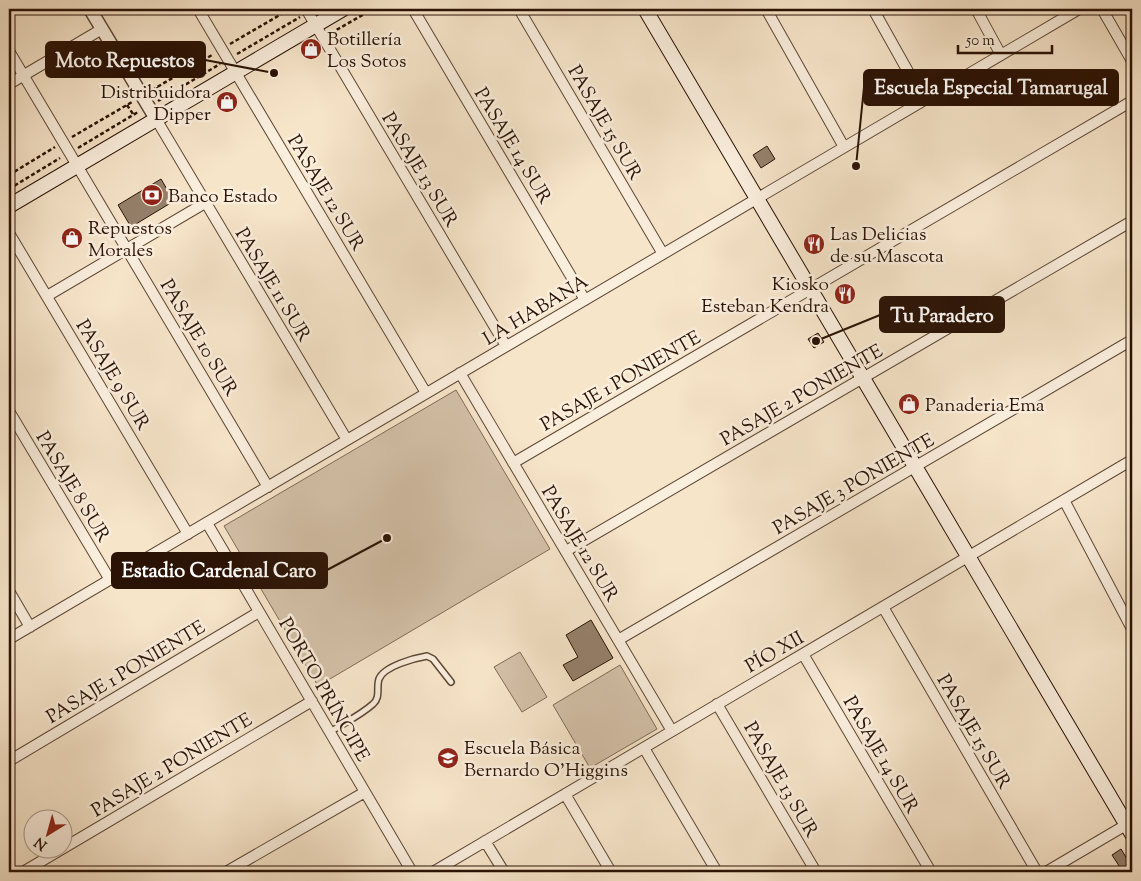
<svg xmlns="http://www.w3.org/2000/svg" width="1141" height="881" font-family="'Sorts Mill Goudy',serif">
	<style>
		.green { fill: #d4c1a9; stroke: #7f6a57 }
		.building { fill: #95806b; stroke: #2a1205 }
		.lines { fill: none; stroke-linecap: round; stroke-linejoin: round }
		.service-casing { stroke: #5d4736; stroke-width: 8 }
		.minor-casing { stroke: #5d4736; stroke-width: 12 }
		.tertiary-casing { stroke: #5d4736; stroke-width: 15 }
		.secondary-casing { stroke: #2a1205; stroke-width: 16 }
		.path { stroke: #2a1205; stroke-width: 2.5; stroke-dasharray: 4 2.5; stroke-linecap: butt }
		.service { stroke: #faeedd; stroke-width: 5 }
		.minor { stroke: #faeedd; stroke-width: 10 }
		.tertiary { stroke: #faeedd; stroke-width: 12 }
		.secondary { stroke: #faeedd; stroke-width: 14 }
		.labels { text-anchor: middle; stroke-width: 5; stroke-linejoin: round; paint-order: stroke }
		.poi-label { font-size: 19px; fill: #2a1205; stroke: #faeedd; text-anchor: start }
		.street-label { font-size: 19px; fill: #2a1205; stroke: #faeedd }
		.leader { fill: none; stroke: #2a1205; stroke-width: 2 }
		.callout-dot { fill: #2a1205; stroke: #faeedd; stroke-width: 2 }
		.callout { fill: #2a1205; stroke: #2a1205; stroke-width: 2 }
		.callout-label { font-size: 20px; text-anchor: middle; font-weight: bold; fill: #fff }
	</style>
	<rect width="100%" height="100%" fill="#f7e5ca"/>
	<filter id="stains"><feTurbulence type="fractalNoise" baseFrequency=".004" numOctaves="4"/><feColorMatrix values="0 0 0 0 .2 0 0 0 0 .09 0 0 0 0 .02 0 0 0 .5 -.17"/></filter>
	<radialGradient id="worn" r=".72"><stop offset=".6" stop-color="#630" stop-opacity="0"/><stop offset="1" stop-color="#630" stop-opacity=".3"/></radialGradient>
	<path class="green" d="M456 390 550 549 318 686 224 526Z
		M520 652 547 697 522 712 494 667Z
		M620 665 657 729 590 768 553 705Z"/>
	<path class="building" d="M767 146 775 159 761 168 753 155Z
		M161 179 174 201 131 227 118 205Z
		M816 237 821 245 811 252 806 244Z
		M818 333 824 342 814 348 808 339Z
		M591 620 613 658 573 681 563 665 578 657 566 635Z
		M1121 849 1132 867V870L1128 872H1123L1112 855Z"/>
	<g class="lines">
		<g class="service-casing">
			<path id="service" d="M330 732C344 723 361 715 373 704 381 697 376 688 379 679 384 666 415 658 427 656L433 659 451 682"/>
		</g>
		<g class="minor-casing">
			<path id="minor" d="M198 9 426 393
				M306 9 506 346
				M413 9 585 300
				M519 9 663 254
				M766 9 844 147
				M873 9 924 100
				M976 9 1001 55
				M1102 9 1132 61
				M9 51 268 487
				M9 84 102 29
				M156 119 347 440
				M9 233 188 534
				M47 296 205 203
				M460 373 672 731
				M9 411 110 580
				M513 463 1132 101
				M1064 500 1132 629
				M207 523 412 872
				M566 551 1132 221
				M9 591 30 627
				M883 607 1037 872
				M9 639 1079 9
				M618 640 1132 340
				M803 654 931 872
				M717 704 816 872
				M644 748 717 872
				M9 761 259 612
				M565 794 611 872
				M485 841 504 872
				M23 872 312 701
				M226 872 365 792
				M433 872 1132 460
				M1046 872 1131 822"/>
		</g>
		<g class="tertiary-casing">
			<path id="tertiary" d="M90 9 156 119"/>
		</g>
		<g class="secondary-casing">
			<path id="secondary" d="M645 9 1132 834
				M9 206 343 9"/>
		</g>
		<path class="path" d="M331 33 373 9
			M230 44 290 9
			M237 54 300 17
			M157 87 163 97
			M152 90 212 55
			M158 101 220 64
			M127 105 133 114
			M72 137 132 102
			M78 148 138 112
			M9 175 55 147
			M9 189 60 158"/>
		<use href="#service" class="service"/>
		<use href="#minor" class="minor"/>
		<use href="#tertiary" class="tertiary"/>
		<use href="#secondary" class="secondary"/>
	</g>
	<defs>
		<g id="shop-disc" transform="scale(1.125)"><circle r="9.5" fill="#8f2418" stroke="#faeedd"/><path d="M-5-2.5h2.3a2.7 3.5 0 0 1 5.4 0H5L5.5 6h-11ZM-1.5-2.5h3a1.5 2.3 0 0 0-3 0Z" fill="#fff"/></g>
		<g id="bank-disc" transform="scale(1.125)"><circle r="9.5" fill="#8f2418" stroke="#faeedd"/><path d="M-6-4H6V4H-6ZM0-2.3a2.3 2.3 0 1 0 0 4.6a2.3 2.3 0 1 0 0-4.6Z" fill="#fff"/></g>
		<g id="restaurant-disc" transform="scale(1.125)"><circle r="9.5" fill="#8f2418" stroke="#faeedd"/><path d="M-5-6h1v4h1v-4h1v4h1v-4h1v5L-1.5 .5V6h-2V.5L-5-1ZM5-6V6H3V1.5H1.5Q1.5-4 5-6Z" fill="#fff"/></g>
		<g id="school-disc" transform="scale(1.125)"><circle r="9.5" fill="#8f2418" stroke="#faeedd"/><path d="M0-5L7-2L0 1L-7-2ZM-4 1L0 2.5L4 1V4Q0 6-4 4Z" fill="#fff"/></g>
	</defs>
	<g fill-rule="evenodd">
		<use href="#shop-disc" x="311" y="49"/>
		<use href="#shop-disc" x="227" y="102"/>
		<use href="#bank-disc" x="152" y="195"/>
		<use href="#shop-disc" x="72" y="238"/>
		<use href="#restaurant-disc" x="814" y="244"/>
		<use href="#restaurant-disc" x="845" y="294"/>
		<use href="#shop-disc" x="909" y="404"/>
		<use href="#school-disc" x="448" y="758"/>
	</g>
	<g class="labels">
		<g class="poi-label">
			<text x="327" y="45">Botillería<tspan x="327" dy="22">Los Sotos</tspan></text>
			<text x="211" y="98" text-anchor="end">Distribuidora<tspan x="211" dy="22">Dipper</tspan></text>
			<text x="168" y="202">Banco Estado</text>
			<text x="88" y="234">Repuestos<tspan x="88" dy="22">Morales</tspan></text>
			<text x="830" y="240">Las Delicias<tspan x="830" dy="22">de su Mascota</tspan></text>
			<text x="829" y="290" text-anchor="end">Kiosko<tspan x="829" dy="22">Esteban Kendra</tspan></text>
			<text x="925" y="411">Panaderia Ema</text>
			<text x="464" y="754">Escuela Básica<tspan x="464" dy="22">Bernardo O'Higgins</tspan></text>
		</g>
		<g class="street-label">
			<text transform="translate(606 122) rotate(60)" y="7">PASAJE 15 SUR</text>
			<text transform="translate(514 145) rotate(59)" y="7">PASAJE 14 SUR</text>
			<text transform="translate(421 169) rotate(59)" y="7">PASAJE 13 SUR</text>
			<text transform="translate(327 192) rotate(59)" y="7">PASAJE 12 SUR</text>
			<text transform="translate(274 284) rotate(59)" y="7">PASAJE 11 SUR</text>
			<text transform="translate(535 309) rotate(-31)" y="7">LA HABANA</text>
			<text transform="translate(200 337) rotate(59)" y="7">PASAJE 10 SUR</text>
			<text transform="translate(114 374) rotate(59)" y="7">PASAJE 9 SUR</text>
			<text transform="translate(620 380) rotate(-30)" y="7">PASAJE 1 PONIENTE</text>
			<text transform="translate(801 394) rotate(-30)" y="7">PASAJE 2 PONIENTE</text>
			<text transform="translate(853 483) rotate(-30)" y="7">PASAJE 3 PONIENTE</text>
			<text transform="translate(74 486) rotate(59)" y="7">PASAJE 8 SUR</text>
			<text transform="translate(581 543) rotate(59)" y="7">PASAJE 12 SUR</text>
			<text transform="translate(774 651) rotate(-30)" y="7">PÍO XII</text>
			<text transform="translate(125 671) rotate(-31)" y="7">PASAJE 1 PONIENTE</text>
			<text transform="translate(325 689) rotate(60)" y="7">PORTO PRÍNCIPE</text>
			<text transform="translate(975 731) rotate(60)" y="7">PASAJE 15 SUR</text>
			<text transform="translate(882 754) rotate(60)" y="7">PASAJE 14 SUR</text>
			<text transform="translate(171 764) rotate(-31)" y="7">PASAJE 2 PONIENTE</text>
			<text transform="translate(782 779) rotate(60)" y="7">PASAJE 13 SUR</text>
		</g>
	</g>
	<path class="leader" d="M274 73L205 60M856 166L864 87M816 341L880 315M387 538L327 570"/>
	<g class="callout-dot">
		<circle cx="274" cy="73" r="5"/>
		<circle cx="856" cy="166" r="5"/>
		<circle cx="816" cy="341" r="5"/>
		<circle cx="387" cy="538" r="5"/>
	</g>
	<g class="callout">
		<rect x="46" y="42" width="159" height="35" rx="5"/>
		<rect x="864" y="70" width="254" height="35" rx="5"/>
		<rect x="880" y="297" width="124" height="35" rx="5"/>
		<rect x="112" y="553" width="215" height="35" rx="5"/>
	</g>
	<g class="callout-label">
		<text x="125" y="67">Moto Repuestos</text>
		<text x="991" y="94">Escuela Especial Tamarugal</text>
		<text x="942" y="322">Tu Paradero</text>
		<text x="219" y="577">Estadio Cardenal Caro</text>
	</g>
	<rect width="1141" height="881" fill="none" stroke="#f7e5ca" stroke-width="30"/>
	<rect x="10" y="10" width="1121" height="861" fill="none" stroke="#2a1205" stroke-width="2.5"/>
	<rect x="15" y="15" width="1111" height="851" fill="none" stroke="#2a1205"/>
	<g transform="translate(48 834) rotate(217)"><circle r="24" fill="#faeedd" stroke="#a79687"/>
	<path d="M0-4L9 19L0 12L-9 19Z" fill="#8f2418"/>
	<text y="-8" font-size="14" font-weight="bold" text-anchor="middle" fill="#2a1205">N</text>
	</g>
	<path d="M958 45v8h94v-8" fill="none" stroke="#2a1205" stroke-width="2.5"/>
	<text x="966" y="45" font-size="15" fill="#2a1205" stroke="#faeedd" stroke-width="4" paint-order="stroke">50 m</text>
	<rect width="100%" height="100%" filter="url(#stains)"/>
	<rect width="100%" height="100%" fill="url(#worn)"/>
</svg>
